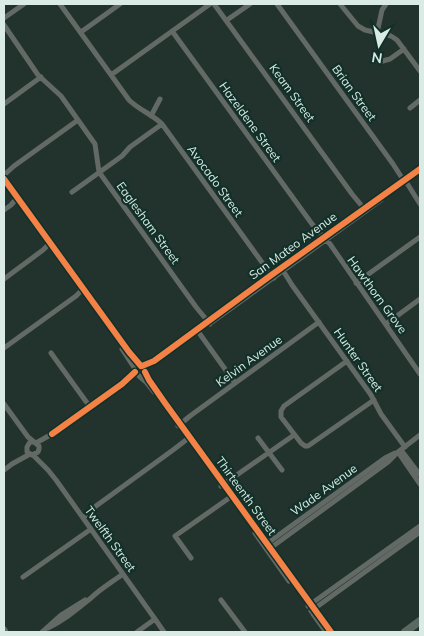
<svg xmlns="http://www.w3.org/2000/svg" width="424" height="636" font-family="Mulish,sans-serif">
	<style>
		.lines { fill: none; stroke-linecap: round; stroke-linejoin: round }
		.minor { stroke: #636a66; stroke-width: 5 }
		.major { stroke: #616a66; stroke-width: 7 }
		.highway { stroke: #5c6862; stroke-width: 8 }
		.cycleway-casing { stroke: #113028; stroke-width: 9 }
		.cycleway { stroke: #f48246; stroke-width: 6 }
		.labels { text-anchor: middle; stroke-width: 4.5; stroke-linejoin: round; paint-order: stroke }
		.street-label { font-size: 12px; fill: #daebe6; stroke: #113028 }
	</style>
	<rect width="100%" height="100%" fill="#22332e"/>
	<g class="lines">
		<path class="minor" d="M60 4 129 100C139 110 152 114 162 124L261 261 274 278
			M214 4 352 194 366 211
			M277 4 393 164 404 181
			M340 4 358 26 365 30 391 36 397 40 420 71
			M4 18 24 4
			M227 20 250 4
			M4 25 38 75 61 96 95 144 99 172 196 307 210 324
			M172 31 312 224 330 244 420 374
			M81 32 120 4
			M377 33 382 10 386 4
			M379 62 390 59 404 49
			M111 75 210 4
			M4 104 41 77
			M410 108 420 100
			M151 116 160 99
			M4 175 14 166 78 120
			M4 179 129 352 141 366
			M405 180 420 204
			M72 192 122 156 130 147 162 124
			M4 210 11 205 17 198
			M282 269 292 285 371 395 381 414 405 447
			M4 279 43 250 50 243
			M356 283 420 237
			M212 322 381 200
			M386 324 420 299
			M197 330 235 383
			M4 348 76 296 83 289
			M122 349 135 369
			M51 353 90 407
			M347 361 284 406 281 411V417L301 443 305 446H308L374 400
			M142 366 154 361 270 276 420 169
			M145 372 149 380 165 403 331 632
			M139 376 146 382 154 392
			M4 404 28 437 39 446V449L38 452 32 455 27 452V447L30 442H34
			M178 426 190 416 319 322
			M258 438 282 470
			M36 443 52 434 122 384 135 372
			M401 450 420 475
			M398 452 420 484
			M33 455 48 470 56 480 155 619 164 632
			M4 470 12 464 30 454
			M221 486 294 435
			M83 518 96 506 173 450 190 437
			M255 533 289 581
			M265 545 385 458 395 453
			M269 549 388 462 398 452 420 435
			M191 558 175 536 232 496
			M23 577 91 529
			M221 600 245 632
			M308 606 420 526
			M311 611 420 532
			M313 614 326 632
			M48 628C66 619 76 610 91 598 100 589 112 582 123 574
			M42 632 61 615 85 600
			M137 632 155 619"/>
		<path class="major" d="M4 630 5 632"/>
		<path class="highway" d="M405 632 420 621"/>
		<g class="cycleway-casing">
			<path id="cycleway" d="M4 179 129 352 141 366
				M142 366 154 361 270 276 420 169
				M145 372 149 380 165 403 331 632
				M52 434 122 384 135 372"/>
		</g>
		<use href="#cycleway" class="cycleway"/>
	</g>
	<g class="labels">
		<g class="street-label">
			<text transform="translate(292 93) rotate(54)" y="4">Keam Street</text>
			<text transform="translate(354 93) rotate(54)" y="4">Brian Street</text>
			<text transform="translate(250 122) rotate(54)" y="4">Hazeldene Street</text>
			<text transform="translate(215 181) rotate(54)" y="4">Avocado Street</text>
			<text transform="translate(148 223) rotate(54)" y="4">Eaglesham Street</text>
			<text transform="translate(293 246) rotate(-36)" y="4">San Mateo Avenue</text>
			<text transform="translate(377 295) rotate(54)" y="4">Hawthorn Grove</text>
			<text transform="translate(358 360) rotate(55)" y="4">Hunter Street</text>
			<text transform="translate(249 361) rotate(-36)" y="4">Kelvin Avenue</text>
			<text transform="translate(324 490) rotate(-36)" y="4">Wade Avenue</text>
			<text transform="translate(246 496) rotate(54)" y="4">Thirteenth Street</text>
			<text transform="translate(110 539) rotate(54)" y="4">Twelfth Street</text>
		</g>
	</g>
	<rect width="424" height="636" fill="none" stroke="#daebe6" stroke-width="10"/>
	<g transform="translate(379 45) rotate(189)" stroke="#113028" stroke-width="4" paint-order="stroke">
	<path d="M0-4L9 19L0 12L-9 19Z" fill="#daebe6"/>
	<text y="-8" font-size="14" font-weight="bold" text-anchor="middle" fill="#daebe6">N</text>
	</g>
</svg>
